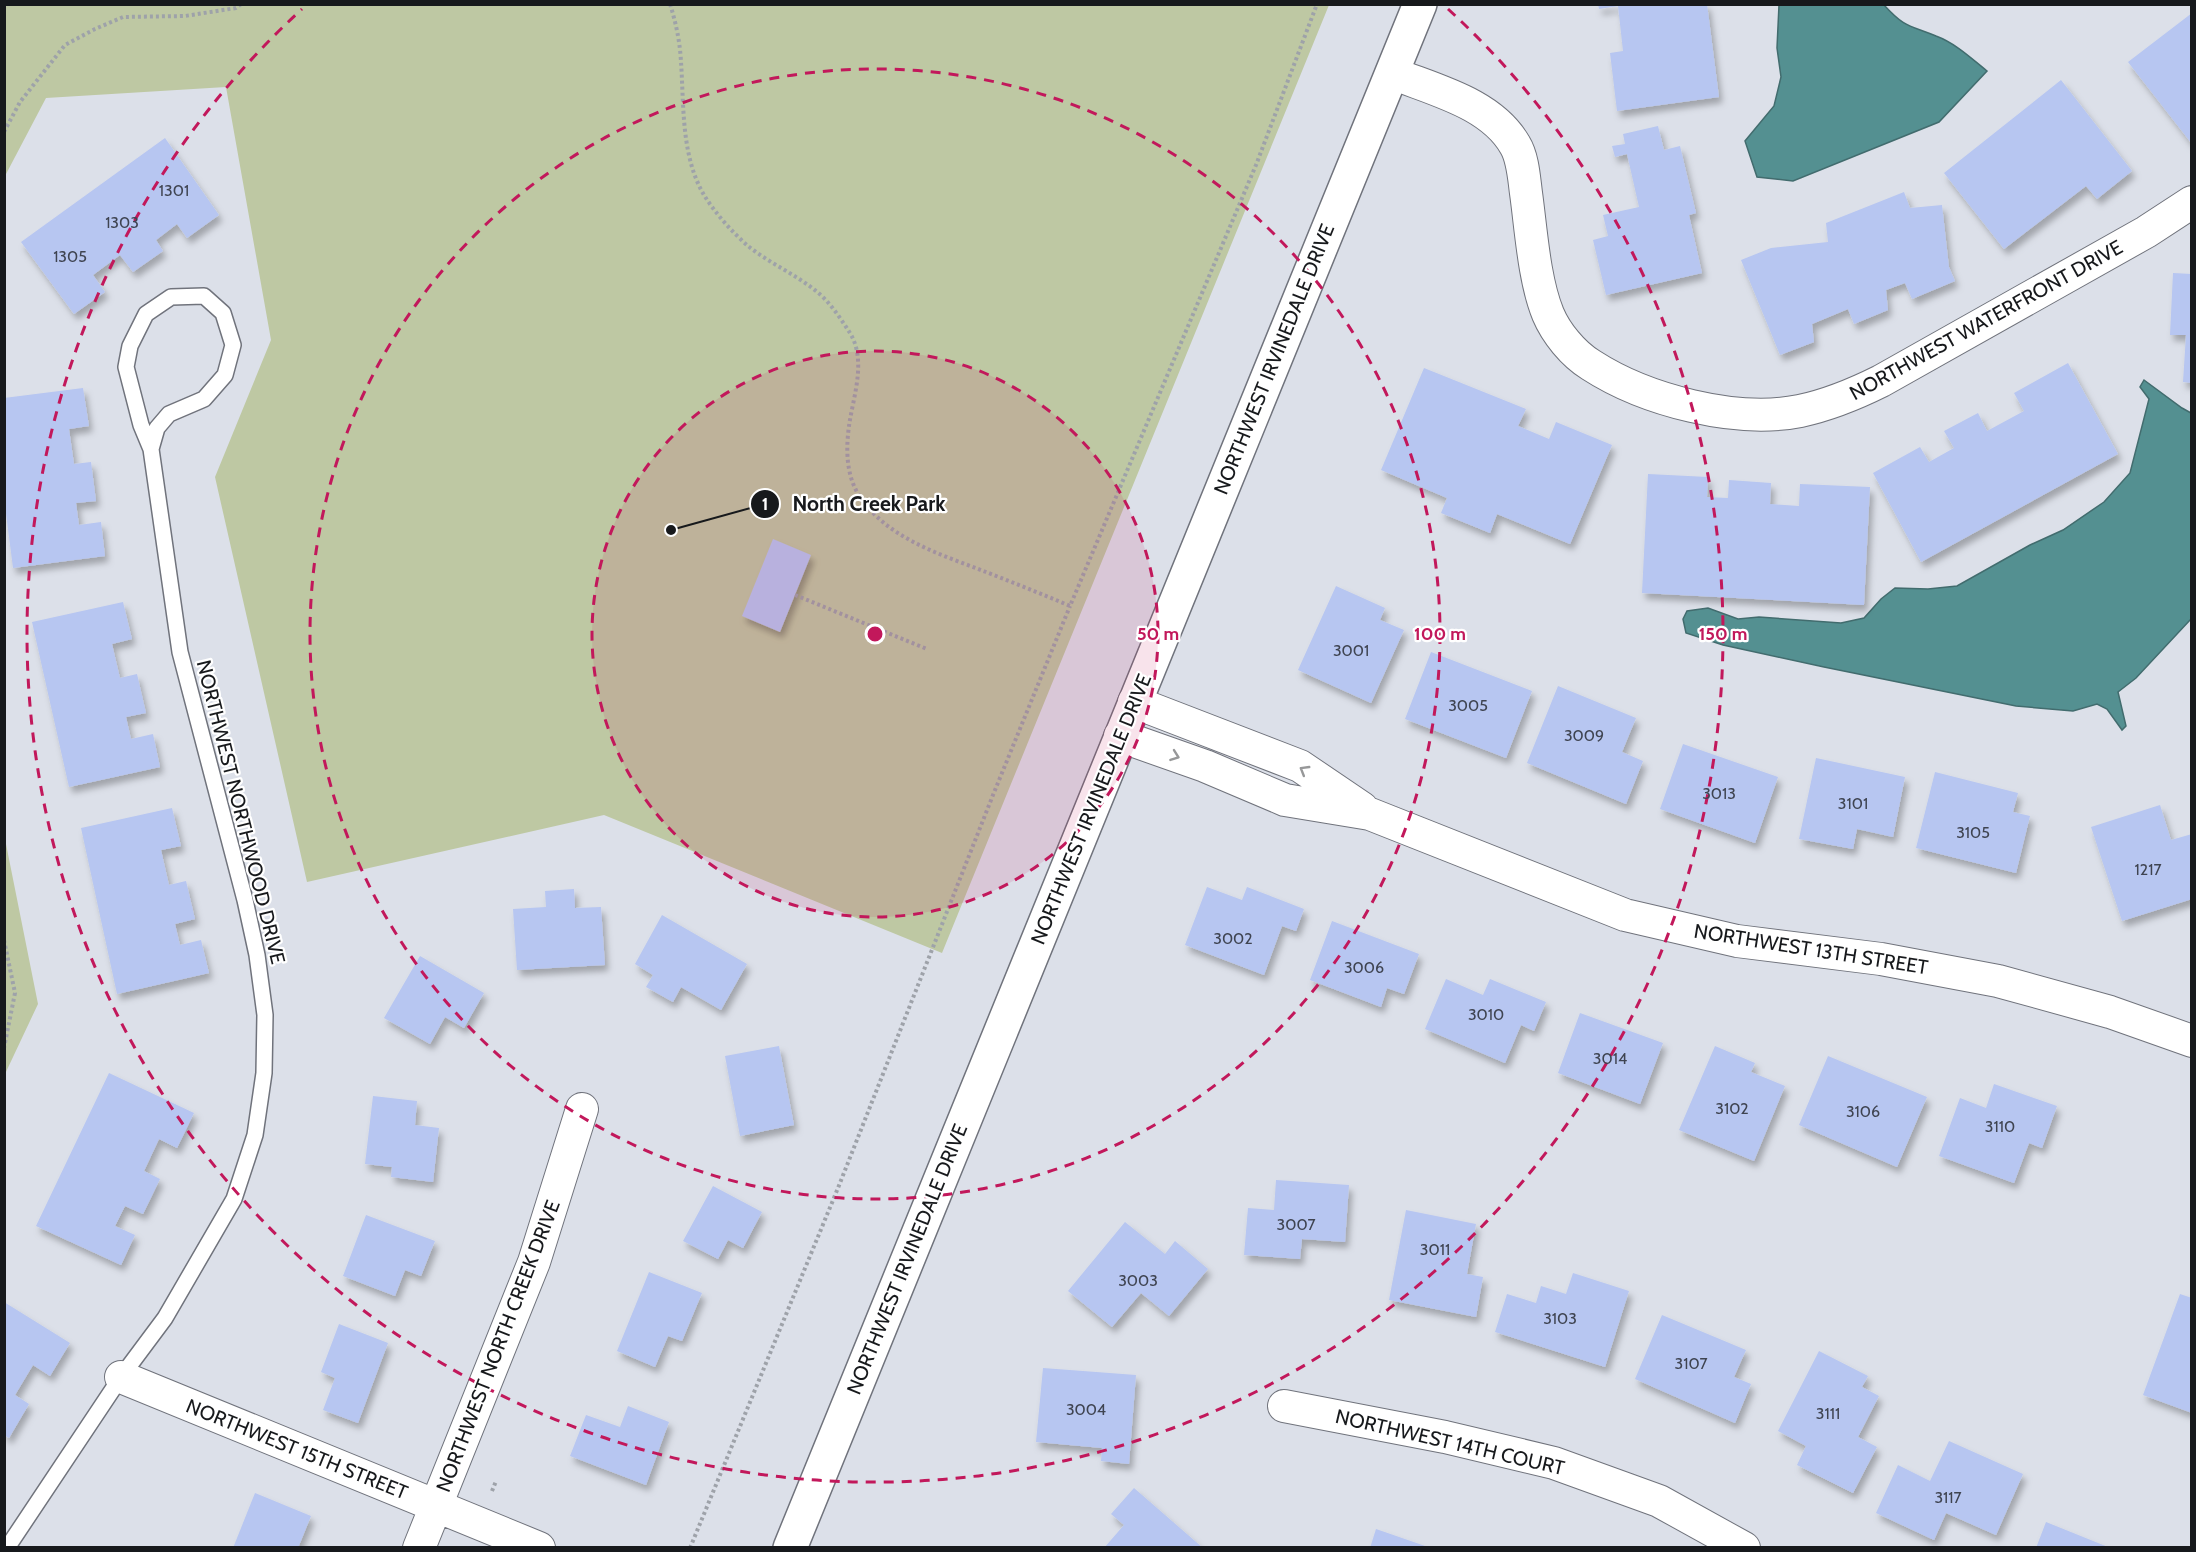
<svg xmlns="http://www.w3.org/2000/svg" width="2196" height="1552" font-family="Cabin,sans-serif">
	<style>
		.green { fill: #bec8a3 }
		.water { fill: #549091; stroke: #426c6e; stroke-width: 1.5 }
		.building { fill: #b7c6f1; filter: url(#shadow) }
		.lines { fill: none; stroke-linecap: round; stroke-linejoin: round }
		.lane-casing { stroke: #70737c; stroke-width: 18 }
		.street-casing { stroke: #70737c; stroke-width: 34 }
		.secondary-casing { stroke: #70737c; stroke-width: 36 }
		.path { stroke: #9ea2a9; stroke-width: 4; stroke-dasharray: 3 3; stroke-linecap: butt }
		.lane { stroke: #fff; stroke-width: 15 }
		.street { stroke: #fff; stroke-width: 32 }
		.secondary { stroke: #fff; stroke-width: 33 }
		.oneway { stroke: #979899 }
		.ring { fill: none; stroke: #c2185b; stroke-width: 3; stroke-dasharray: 10 8 }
		.labels { text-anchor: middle; stroke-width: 4.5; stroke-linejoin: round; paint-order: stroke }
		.number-label { font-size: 16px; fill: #3f4451 }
		.street-label { font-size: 20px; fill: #17191c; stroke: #fff }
		.centre { fill: #c2185b; stroke: #fff; stroke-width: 3 }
		.ring-label { font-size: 18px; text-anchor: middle; font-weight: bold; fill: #c2185b; stroke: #fff; stroke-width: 4.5; stroke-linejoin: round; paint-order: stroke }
		.leader { fill: none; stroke: #17191c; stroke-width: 2 }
		.callout-dot { fill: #17191c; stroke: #fff; stroke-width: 2 }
		.mark-label { font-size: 18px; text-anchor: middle; font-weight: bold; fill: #fff }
		.callout-label { font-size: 21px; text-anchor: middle; font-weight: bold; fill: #17191c; stroke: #fff; stroke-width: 4.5; stroke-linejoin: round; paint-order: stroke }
	</style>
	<defs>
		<filter id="shadow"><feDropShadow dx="3.5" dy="6" stdDeviation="3" flood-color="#0004"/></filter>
	</defs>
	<rect width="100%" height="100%" fill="#dce0e9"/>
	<path class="green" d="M5 5H1329L942 953 604 815 307 882 215 477 271 340 226 87 46 98 5 176Z
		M5 839 38 1004 5 1074H4Z"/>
	<path class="water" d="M1779 5H1884C1905 28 1909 25 1936 36 1955 43 1971 58 1987 71L1939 122 1793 181 1757 177 1745 141 1774 106 1781 77 1777 48Z
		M2144 380 2182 408 2191 413V619L2136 678 2118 692 2126 726 2122 730 2107 709 2097 704 2073 711 2016 706 1824 667 1723 645 1686 633 1683 619 1687 611 1708 608 1738 619 1759 617 1841 623 1864 618 1881 599 1895 588 1928 589 1957 586 2030 545 2063 530 2104 502 2130 473 2149 399 2140 387Z"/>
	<path class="building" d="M1598 4H1707L1719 97 1617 111 1610 53 1623 51 1618 6 1599 9Z
		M2192 13V144L2128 62Z
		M2061 80 2132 171 2097 199 2086 186 2004 249 1944 173Z
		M1658 126 1664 150 1680 146 1696 213 1689 215 1702 273 1606 295 1593 240 1608 236 1603 215 1639 207 1627 154 1615 157 1612 146 1625 144 1623 134Z
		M165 138 219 215 187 238 177 224 156 240 163 251 133 272 120 255 93 275 105 292 74 314 21 242Z
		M1904 192 1910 208 1942 205 1949 267 1955 281 1912 299 1905 283 1886 290 1888 310 1854 324 1848 309 1812 324 1814 342 1780 355 1741 260 1771 248 1828 242 1826 223Z
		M2173 273 2192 274V383L2183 382 2186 335H2170Z
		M2068 363 2118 454 1921 562 1873 473 1920 447 1929 462 1954 448 1944 431 1978 413 1987 431 2024 411 2014 393Z
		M1424 368 1526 409 1518 426 1549 439 1556 422 1612 445 1570 544 1497 514 1490 533 1441 513 1447 498 1381 470Z
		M83 388 89 426 69 429 74 464 91 462 96 501 76 503 79 525 101 522 105 556 13 568 4 498V398Z
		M1648 474 1708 477 1707 497 1728 498 1729 480 1771 483 1770 504 1799 506 1800 484 1870 487 1864 605 1642 593Z
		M773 539 811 555 780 632 742 616Z
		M1336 586 1385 608 1380 620 1404 630 1371 703 1298 670Z
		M123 602 132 639 112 644 120 678 137 674 146 713 126 717 131 739 153 734 160 767 69 787 32 622Z
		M1431 652 1532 691 1506 758 1405 719Z
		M1558 686 1636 718 1622 752 1643 761 1626 804 1527 763Z
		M1683 744 1778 777 1755 843 1660 809Z
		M1816 758 1905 777 1893 837 1857 829 1853 849 1799 839Z
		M1935 772 2018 793 2013 812 2030 816 2016 873 1916 848Z
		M2160 805 2171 840 2192 834V899L2122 921 2091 827Z
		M172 808 181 846 161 850 169 885 186 881 195 919 175 924 180 945 201 940 209 973 117 994 81 828Z
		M1207 887 1242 900 1247 887 1304 909 1296 931 1282 926 1264 975 1185 945Z
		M574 889 575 908 601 907 605 965 517 970 513 909 546 907 545 891Z
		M662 915 747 964 721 1010 681 987 673 1002 646 987 653 975 635 964Z
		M1332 921 1419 954 1404 994 1387 988 1381 1007 1310 980Z
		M420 956 484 993 464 1028 445 1017 430 1044 384 1018Z
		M1446 979 1483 995 1490 979 1546 1002 1534 1031 1521 1025 1505 1063 1425 1029Z
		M1580 1013 1663 1043 1640 1104 1558 1073Z
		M779 1046 794 1125 740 1136 725 1056Z
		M1715 1046 1755 1063 1751 1072 1785 1086 1754 1161 1679 1130Z
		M1828 1056 1927 1097 1897 1167 1799 1125Z
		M109 1073 194 1113 177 1148 159 1139 144 1171 160 1179 143 1214 125 1206 115 1226 135 1235 121 1265 36 1226Z
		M1994 1084 2057 1106 2042 1148 2029 1143 2014 1183 1939 1156 1960 1098 1986 1108Z
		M373 1096 417 1101 415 1125 439 1128 433 1182 391 1177 392 1167 365 1164Z
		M1276 1180 1349 1185 1345 1242 1302 1239 1300 1259 1244 1255 1248 1208 1274 1210Z
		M713 1186 762 1212 743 1248 728 1240 718 1259 683 1241Z
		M1406 1210 1476 1224 1467 1274 1483 1277 1476 1317 1389 1300Z
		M366 1215 435 1241 421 1276 405 1270 395 1296 343 1276Z
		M1125 1222 1165 1254 1175 1241 1208 1269 1169 1316 1141 1293 1112 1327 1068 1291Z
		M649 1272 702 1293 682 1341 668 1336 655 1367 617 1351Z
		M1573 1273 1629 1291 1605 1367 1495 1332 1507 1294 1536 1303 1541 1286 1566 1294Z
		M2180 1294 2192 1298V1413L2143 1395Z
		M4 1302 70 1343 50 1376 33 1365 15 1395 29 1404 9 1438 4 1435Z
		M1662 1315 1746 1350 1734 1377 1751 1384 1735 1423 1635 1379Z
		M339 1324 388 1343 358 1423 323 1410 335 1378 321 1372Z
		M1819 1351 1868 1376 1862 1387 1879 1396 1858 1437 1877 1447 1853 1493 1797 1465 1806 1446 1778 1431Z
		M1043 1368 1136 1375 1129 1464 1101 1461 1102 1448 1036 1442Z
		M628 1406 669 1422 646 1485 570 1456 586 1415 620 1427Z
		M1949 1441 2023 1474 1996 1535 1946 1513 1934 1540 1876 1513 1898 1465 1930 1481Z
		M1134 1488 1203 1548H1104L1124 1525 1111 1514Z
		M255 1493 311 1516 298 1548H233Z
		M2046 1522 2108 1547V1548H2036Z
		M1376 1529 1428 1547V1548H1370Z"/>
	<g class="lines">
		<g class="lane-casing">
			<path id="lane" d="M7 1548 121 1377 165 1318 234 1199 255 1135 264 1073 265 1015 257 955 245 900 180 652 151 449 141 425 126 367 130 346 146 314 171 297 204 296 223 313 233 345 225 375 204 399 169 414 157 428 151 449"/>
		</g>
		<g class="street-casing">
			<path id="street" d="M1392 73C1434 90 1491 103 1515 145 1523 158 1524 178 1526 193 1531 229 1534 280 1548 314 1556 333 1573 354 1591 365 1645 400 1736 424 1800 411 1828 405 1855 394 1881 381L2146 232 2192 202
				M1134 702 1300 766 1362 808
				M1120 736 1205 766 1285 800 1370 814 1625 915 1737 941 1881 959 1998 981 2110 1012 2192 1041
				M121 1377 539 1548
				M1284 1406 1445 1437 1554 1463 1659 1501 1744 1548
				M419 1548 534 1262 582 1109"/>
		</g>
		<g class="secondary-casing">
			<path id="secondary" d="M790 1548 1420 4"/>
		</g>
		<path class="path" d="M670 4C676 23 680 42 681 62 684 106 681 156 704 195 715 213 732 232 748 246 769 263 795 274 816 291 830 302 841 319 850 333 867 361 853 397 849 426 846 448 846 472 857 492 884 538 940 554 986 572 1014 583 1042 594 1070 606L1256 165 1317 4
			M4 132 20 102 65 45 95 29 123 17 185 16 236 8 241 4
			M795 595 927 649
			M4 940 15 993 4 1048
			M492 1491 496 1481
			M690 1548 838 1188 993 795 1070 606"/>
		<use href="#lane" class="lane"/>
		<use href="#street" class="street"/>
		<use href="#secondary" class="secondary"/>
	</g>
	<defs><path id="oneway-chevron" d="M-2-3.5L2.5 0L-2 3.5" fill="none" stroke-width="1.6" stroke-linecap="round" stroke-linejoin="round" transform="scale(1.5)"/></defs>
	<g class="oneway">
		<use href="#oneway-chevron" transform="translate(1175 756) rotate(20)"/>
		<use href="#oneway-chevron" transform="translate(1304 770) rotate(-149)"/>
	</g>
	<circle cx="875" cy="634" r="283" fill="#c2185b" fill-opacity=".12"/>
	<g class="ring">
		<circle cx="875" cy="634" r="283"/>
		<circle cx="875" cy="634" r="565"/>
		<path d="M1448 9A848 848 0 1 1 302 9"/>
	</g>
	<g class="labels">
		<g class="number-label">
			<text x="174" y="196">1301</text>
			<text x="122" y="228">1303</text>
			<text x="70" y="262">1305</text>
			<text x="1351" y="656">3001</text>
			<text x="1468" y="711">3005</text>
			<text x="1584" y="741">3009</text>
			<text x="1719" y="799">3013</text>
			<text x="1853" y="809">3101</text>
			<text x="1973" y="838">3105</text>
			<text x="2148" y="875">1217</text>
			<text x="1233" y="944">3002</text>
			<text x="1364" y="973">3006</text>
			<text x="1486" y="1020">3010</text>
			<text x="1610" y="1064">3014</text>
			<text x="1732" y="1114">3102</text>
			<text x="1863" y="1117">3106</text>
			<text x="2000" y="1132">3110</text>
			<text x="1296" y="1230">3007</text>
			<text x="1435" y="1255">3011</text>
			<text x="1138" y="1286">3003</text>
			<text x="1560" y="1324">3103</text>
			<text x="1691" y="1369">3107</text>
			<text x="1086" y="1415">3004</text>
			<text x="1828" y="1419">3111</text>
			<text x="1948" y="1503">3117</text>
		</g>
		<g class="street-label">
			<text transform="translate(1986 320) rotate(-29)" y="7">NORTHWEST WATERFRONT DRIVE</text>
			<text transform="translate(1274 359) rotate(-68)" y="7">NORTHWEST IRVINEDALE DRIVE</text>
			<text transform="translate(1091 809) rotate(-68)" y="7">NORTHWEST IRVINEDALE DRIVE</text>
			<text transform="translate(241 812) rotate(76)" y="7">NORTHWEST NORTHWOOD DRIVE</text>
			<text transform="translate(1811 949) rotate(9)" y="7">NORTHWEST 13TH STREET</text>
			<text transform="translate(907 1259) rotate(-68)" y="7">NORTHWEST IRVINEDALE DRIVE</text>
			<text transform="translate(498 1346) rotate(-69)" y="7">NORTHWEST NORTH CREEK DRIVE</text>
			<text transform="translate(1450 1442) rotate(13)" y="7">NORTHWEST 14TH COURT</text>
			<text transform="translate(297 1449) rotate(22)" y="7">NORTHWEST 15TH STREET</text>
		</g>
	</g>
	<circle cx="875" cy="634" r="9" class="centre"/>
	<g class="ring-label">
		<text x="1158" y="640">50 m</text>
		<text x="1440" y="640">100 m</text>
		<text x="1723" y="640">150 m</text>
	</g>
	<path class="leader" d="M671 530L765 504"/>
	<g class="callout-dot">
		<circle cx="671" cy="530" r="6"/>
		<circle cx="765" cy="504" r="15"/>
	</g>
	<g class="mark-label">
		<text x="765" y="510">1</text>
	</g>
	<g class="callout-label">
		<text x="869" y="511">North Creek Park</text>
	</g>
	<rect width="2196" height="1552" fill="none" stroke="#17191c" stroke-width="12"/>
</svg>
